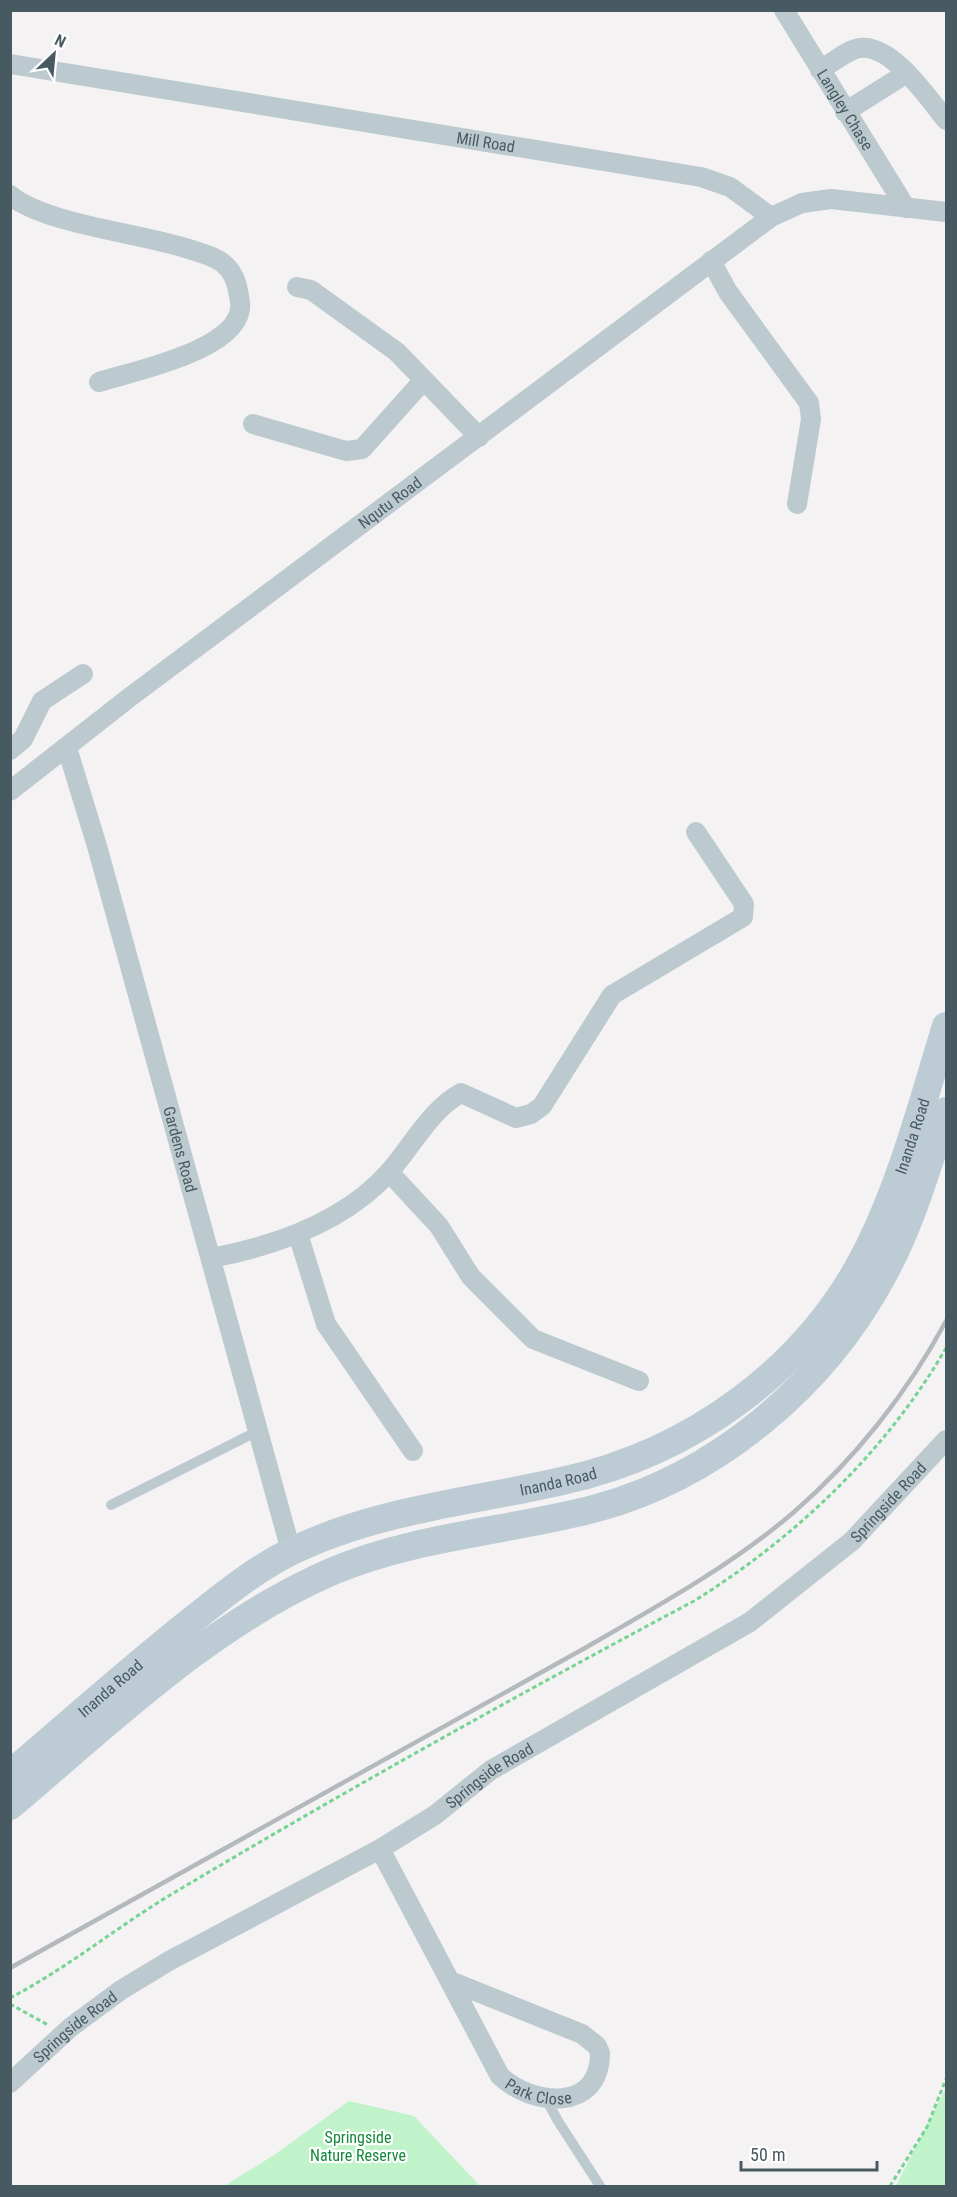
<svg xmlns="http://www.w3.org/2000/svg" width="957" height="2197" font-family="'Roboto Condensed',sans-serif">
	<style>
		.green { fill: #c0f3ca }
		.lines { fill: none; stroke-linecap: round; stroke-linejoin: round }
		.path { stroke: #76d394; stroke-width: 3; stroke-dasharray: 4.5 3; stroke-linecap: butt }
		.service { stroke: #bccacf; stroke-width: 10 }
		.minor { stroke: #bccacf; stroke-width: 20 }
		.secondary { stroke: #bdccd4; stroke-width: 28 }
		.rail { stroke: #b4b9bd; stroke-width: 4.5 }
		.labels { text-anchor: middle; stroke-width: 4.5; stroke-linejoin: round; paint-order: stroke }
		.street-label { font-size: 16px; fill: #485a61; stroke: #fff }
		.park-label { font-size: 16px; fill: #138939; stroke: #fff }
	</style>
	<rect width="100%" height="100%" fill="#f4f2f3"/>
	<path class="green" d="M946 2088V2186H896Z
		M349 2101 414 2116 480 2186H224L274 2155Z"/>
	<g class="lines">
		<path class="path" d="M10 1998C71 1966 123 1922 182 1888 350 1788 521 1693 694 1601 795 1538 886 1452 946 1348
			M10 2004 48 2025
			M890 2186 927 2127 946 2079"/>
		<path class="service" d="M111 1505 258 1431
			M546 2099 558 2121 600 2186"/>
		<g class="minor">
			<path id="s1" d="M784 10 906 208"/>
			<path id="s2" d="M10 64 701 177 730 187 771 217 802 203 831 199 946 212"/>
			<path d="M820 70C831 64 848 49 860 48 892 44 928 98 946 120"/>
			<path d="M845 112 907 73"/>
			<path d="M10 195C46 225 143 233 192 250 203 254 217 257 225 265 236 275 238 289 240 302 246 349 133 371 99 382"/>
			<path d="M711 261 728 292 809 403 811 419 797 504"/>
			<path d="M297 287 311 290 397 352 479 437"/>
			<path d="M253 424 346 451 362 449 423 381"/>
			<path id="s3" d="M67 748 97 846 291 1551"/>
			<path d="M10 750 23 739 42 701 83 674"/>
			<path id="s4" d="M10 791 130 697 771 217"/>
			<path d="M389 1172 439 1226 471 1277 533 1339 639 1381"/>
			<path d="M298 1234 326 1324 413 1451"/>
			<path d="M211 1258C275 1246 346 1221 390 1171 412 1146 431 1109 461 1093L516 1118 531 1114 542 1106 612 995 743 917 744 904 696 832"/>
			<path id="s5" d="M380 1849 500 2076C532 2106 600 2113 600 2053L597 2046 582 2034 450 1981"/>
			<path id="s6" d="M10 2083 71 2027 121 1990 169 1961 380 1849 435 1815 491 1770 750 1622 852 1541 946 1440"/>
		</g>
		<g class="secondary">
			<path id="s7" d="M10 1774C69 1724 126 1673 186 1625 219 1599 252 1571 290 1552 375 1510 471 1502 562 1481 691 1453 808 1369 868 1249 903 1179 923 1100 946 1026"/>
			<path d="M10 1806C111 1721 210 1624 333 1571 416 1536 510 1531 597 1508 717 1475 823 1386 882 1277 911 1225 927 1167 946 1111"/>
		</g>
		<path class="rail" d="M10 1968 585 1648C656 1607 731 1566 794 1512 855 1459 908 1392 946 1321"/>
	</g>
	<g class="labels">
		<g class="street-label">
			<text dy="6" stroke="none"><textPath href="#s1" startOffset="117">Langley Chase</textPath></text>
			<text dy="6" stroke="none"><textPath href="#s2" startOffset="482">Mill Road</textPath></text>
			<text dy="6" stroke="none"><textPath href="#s4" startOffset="477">Nqutu Road</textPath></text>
			<text dy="6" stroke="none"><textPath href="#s7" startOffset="1158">Inanda Road</textPath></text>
			<text dy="6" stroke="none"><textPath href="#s3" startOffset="417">Gardens Road</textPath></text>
			<text dy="6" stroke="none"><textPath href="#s7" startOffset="636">Inanda Road</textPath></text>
			<text dy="6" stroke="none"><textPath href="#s6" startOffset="1058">Springside Road</textPath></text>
			<text dy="6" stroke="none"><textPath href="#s7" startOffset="132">Inanda Road</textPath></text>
			<text dy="6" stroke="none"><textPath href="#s6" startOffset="572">Springside Road</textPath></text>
			<text dy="6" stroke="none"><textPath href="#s6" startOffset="86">Springside Road</textPath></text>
			<text dy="6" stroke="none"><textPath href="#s5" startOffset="300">Park Close</textPath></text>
		</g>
		<g class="park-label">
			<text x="358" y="2143">Springside<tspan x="358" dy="18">Nature Reserve</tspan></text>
		</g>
	</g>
	<rect width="957" height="2197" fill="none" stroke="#485a61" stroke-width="24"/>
	<g transform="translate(54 54) rotate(26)" stroke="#ffffff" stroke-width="4.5" paint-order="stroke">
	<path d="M0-4.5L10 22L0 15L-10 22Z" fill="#485a61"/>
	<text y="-9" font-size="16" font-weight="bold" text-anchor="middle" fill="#485a61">N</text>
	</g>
	<path d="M741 2161v9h136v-9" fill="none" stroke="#485a61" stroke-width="3"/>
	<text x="750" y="2161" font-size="18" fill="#485a61" stroke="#ffffff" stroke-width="4.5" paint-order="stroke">50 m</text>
</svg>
